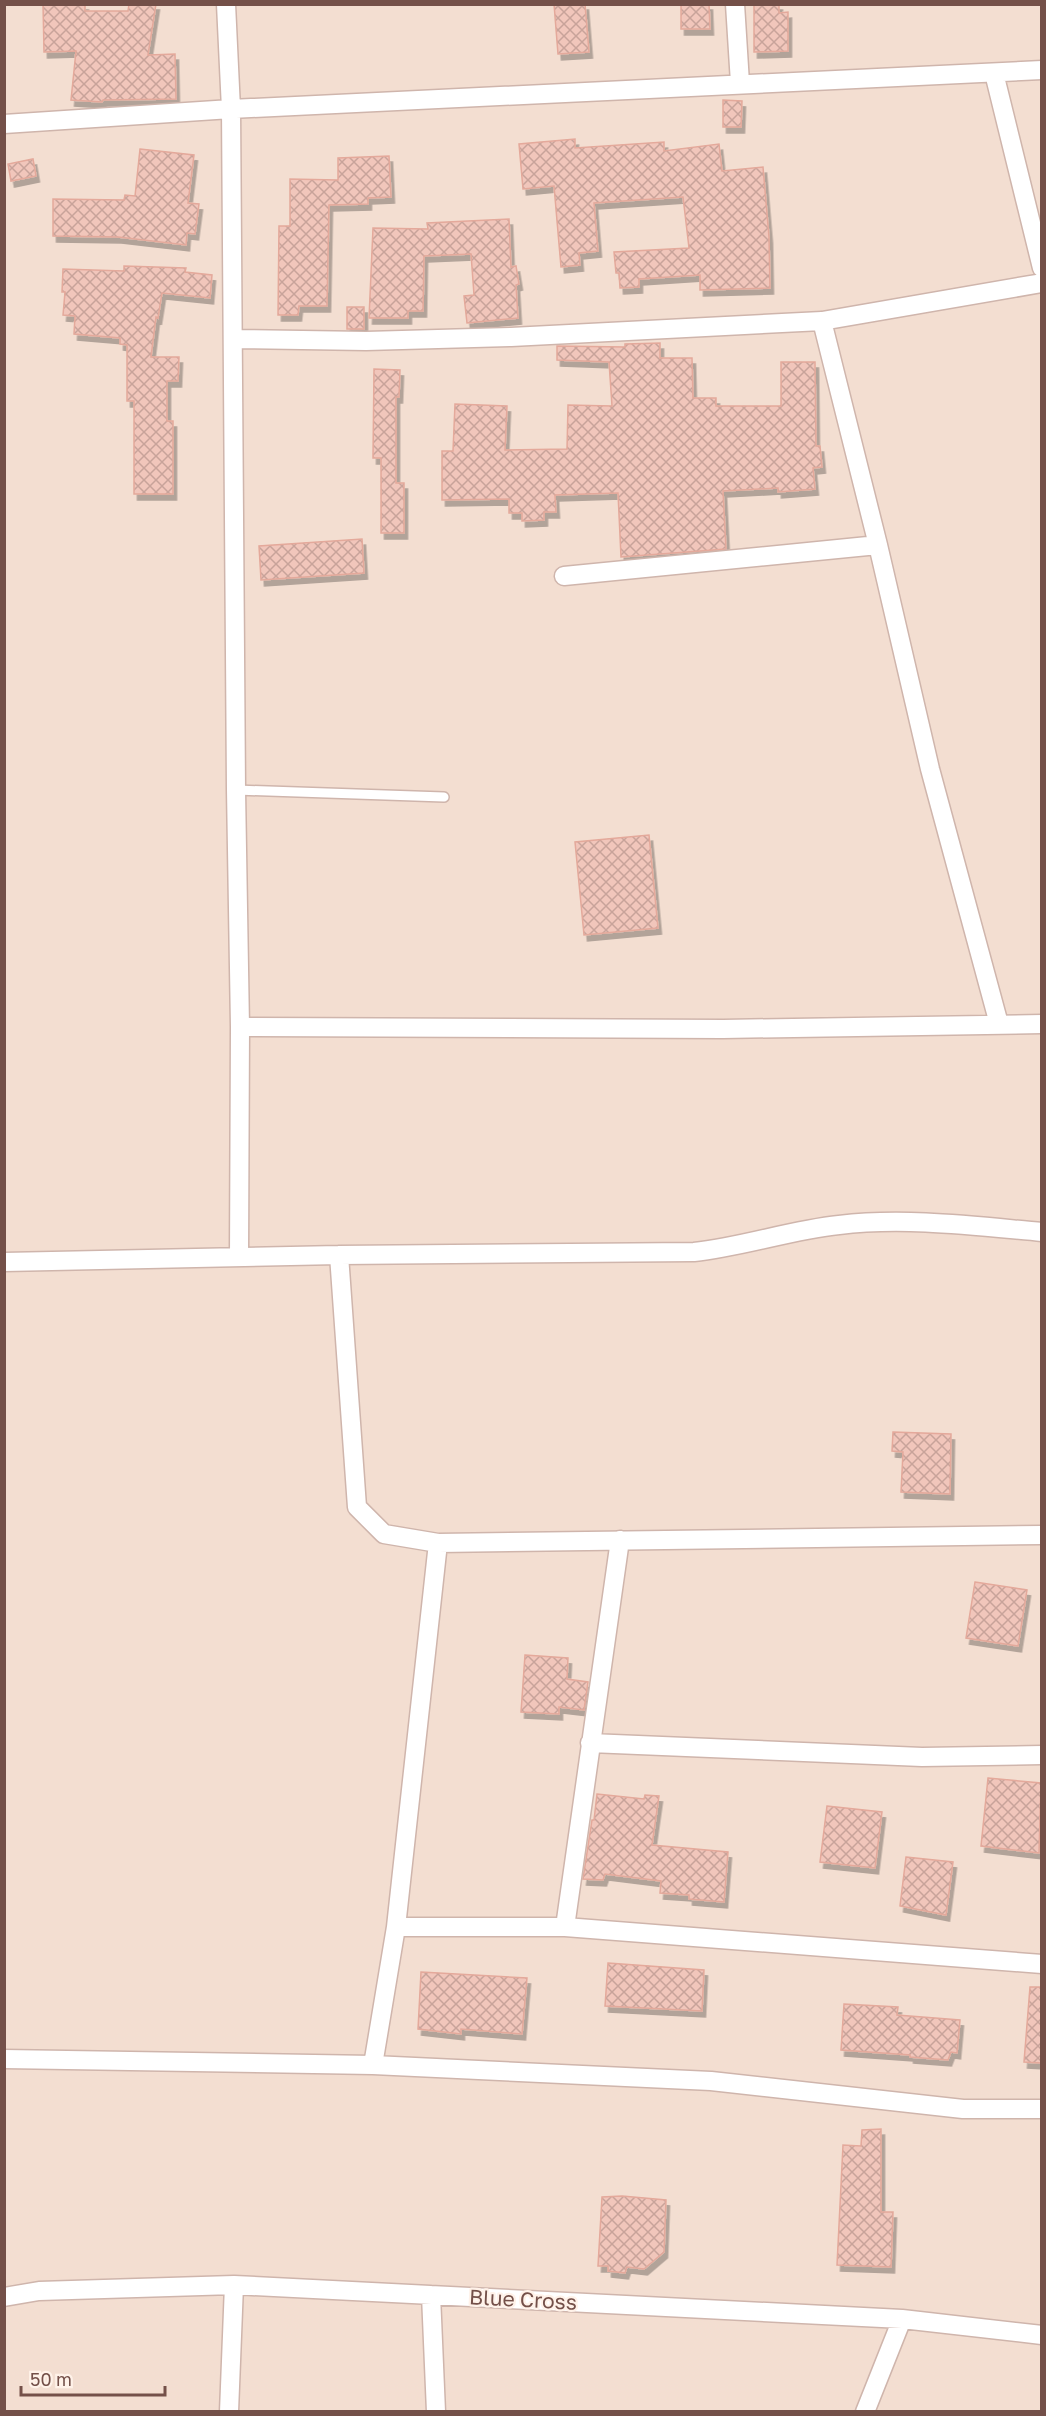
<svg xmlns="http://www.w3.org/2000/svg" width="1046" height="2416" font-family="'Golos Text',sans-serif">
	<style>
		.residential { fill: #f3ded1 }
		.building { fill: url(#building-cross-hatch); stroke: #e4a99b; stroke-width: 1.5; filter: url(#shadow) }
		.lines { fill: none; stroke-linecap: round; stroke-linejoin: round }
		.lane-casing { stroke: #cfb5ac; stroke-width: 12 }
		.street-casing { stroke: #cfb5ac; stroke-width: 21 }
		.lane { stroke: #fff; stroke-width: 9 }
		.street { stroke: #fff; stroke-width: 18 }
		.labels { text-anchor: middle; stroke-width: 4.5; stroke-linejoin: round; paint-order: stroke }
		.street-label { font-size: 21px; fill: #745049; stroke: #fff2e9 }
	</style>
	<defs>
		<pattern id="building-cross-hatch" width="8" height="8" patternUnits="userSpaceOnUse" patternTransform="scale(1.5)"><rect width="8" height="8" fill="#f1c6bb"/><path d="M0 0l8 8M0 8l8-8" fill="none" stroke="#c8a39a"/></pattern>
		<filter id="shadow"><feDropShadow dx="3.5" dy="6" stdDeviation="0" flood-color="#0004"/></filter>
	</defs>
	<rect width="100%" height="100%" fill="#fceee3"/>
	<path class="residential" d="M5 5H1041V2411H5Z"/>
	<path class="building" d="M43 4H85V11H128L129 4H156L148 55 175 54 176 99 103 100 102 102 71 100 76 51 44 52Z
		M554 4H585L589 52 558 54Z
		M681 4H709L710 29H681Z
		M754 4H779V13L788 12V51L754 52Z
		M723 100 742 101 741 127H723Z
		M575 139V148L664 142V151L719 144 722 171 763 167 769 237 770 288 700 290V275L639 279V287L620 288 619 273H616L614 252 689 248 683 197 594 203 598 251 579 253 580 265 561 267 554 186 523 189 519 144Z
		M140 149 194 155 188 203 199 204 195 234 187 233 186 245 118 237 53 236V199L124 200 125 195 135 196Z
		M389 156 391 197 368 198V204L329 205 327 306H299L298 315H278L279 226H290V179L338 180V158Z
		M33 159 36 176 11 181 8 164Z
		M509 219 511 267 516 266 519 284 516 285 518 318 467 323 464 296 474 295 471 254 424 256 423 311H408V318H369L373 228 428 229 427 223Z
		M124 266 186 268 185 272 212 275 210 298 162 293 158 318 156 317 151 357H179L178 381H167V421H173V494H134V401H127V345L120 344V338L74 334 75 316 63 315 65 292H62L63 269 124 271Z
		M347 307H364V329H347Z
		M660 343V358H692L693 398H716V406H781V362H815L816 446H820L822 467 813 468 815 489 778 492V488L723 491 726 549 621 557 618 493 555 495 556 512H544V520L522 521V513H509V499L442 500V451H453L455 404 507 406 505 450 567 449 568 405 612 406 609 362 557 360V346L625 347V344Z
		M374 369 400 370 399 397H396V483H404V533H381V458H373Z
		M362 539 364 573 261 580 259 546Z
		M649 835 658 928 584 935 575 842Z
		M893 1432 951 1434 950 1494 901 1492 903 1452 892 1451Z
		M975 1582 1027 1590 1018 1646 966 1638Z
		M525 1655 568 1658 567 1679 588 1682 584 1710 559 1707V1714L521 1712Z
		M988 1778 1041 1783 1039 1853 981 1846Z
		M597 1794 644 1799 645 1795 659 1796 652 1845 728 1852 724 1902 689 1899V1895L660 1893 661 1881 605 1874 603 1880 583 1879 592 1820H594Z
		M827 1806 882 1812 875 1868 820 1862Z
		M906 1857 953 1862 946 1915 900 1906Z
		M608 1963 704 1970 702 2011 605 2006Z
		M421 1972 527 1978 522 2034 461 2029V2034L418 2029Z
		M1030 1987H1041V2063L1024 2062Z
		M844 2004 898 2007 897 2015 960 2020 957 2053 951 2052 948 2060 910 2057V2055L841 2050Z
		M881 2129V2212H893L891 2267 837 2265 843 2145 861 2146 862 2130Z
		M622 2196 666 2200 664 2252 644 2269 627 2267 625 2273 608 2271V2266H598L602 2197Z"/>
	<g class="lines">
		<g class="lane-casing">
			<path id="lane" d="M236 790 444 797"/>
		</g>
		<g class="street-casing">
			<path id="street" d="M226 4 231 109 236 790 240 1027 239 1257
				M735 4 740 83
				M994 73 1042 268
				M4 124 231 109 1042 70
				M822 321 878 545 930 769 999 1024
				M233 339 366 341 511 337 822 321 1042 283
				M564 576 878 545
				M240 1027 723 1029 1042 1024
				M339 1255 357 1507 384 1534 438 1543 1042 1535
				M4 1262 339 1255 694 1252C743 1247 790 1230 839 1225 905 1217 975 1226 1042 1232
				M590 1743 922 1757 1042 1755
				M396 1927H565L1042 1964
				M565 1927 620 1540
				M4 2059 373 2065 711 2081 963 2109H1042
				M373 2065 396 1927 438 1543
				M431 2295 436 2412
				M4 2297 39 2291 234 2285 902 2319 1042 2335
				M229 2412 234 2285
				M865 2412 902 2319"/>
		</g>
		<use href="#lane" class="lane"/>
		<use href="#street" class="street"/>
	</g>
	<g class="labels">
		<g class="street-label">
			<text transform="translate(523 2300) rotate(3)" y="7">Blue Cross</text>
		</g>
	</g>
	<rect width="1046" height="2416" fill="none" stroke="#745049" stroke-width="12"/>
	<path d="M21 2386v9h144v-9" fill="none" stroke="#745049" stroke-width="3"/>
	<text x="30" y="2386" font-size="18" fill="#745049" stroke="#fff2e9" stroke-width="4.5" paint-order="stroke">50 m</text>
</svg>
